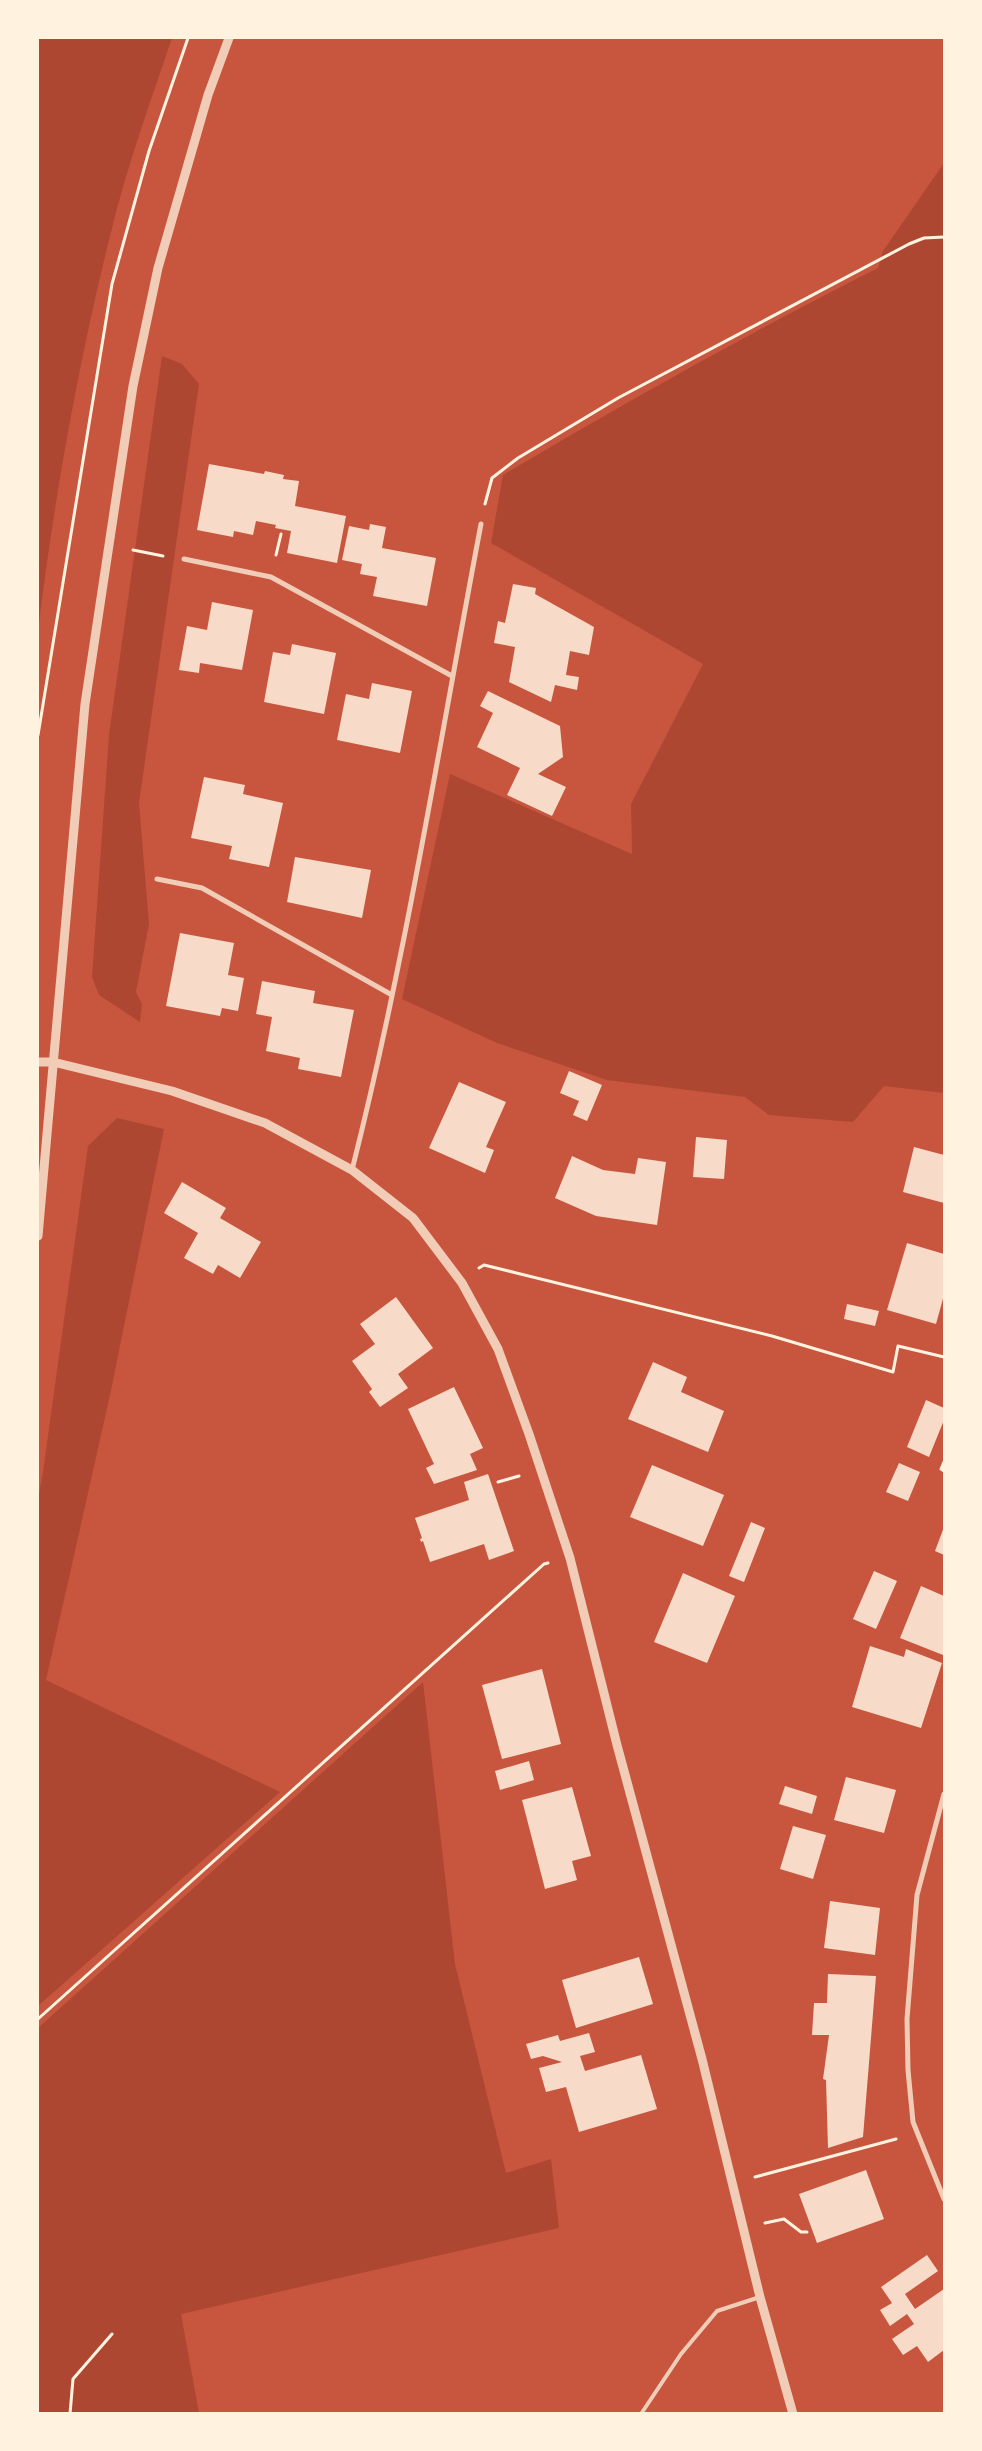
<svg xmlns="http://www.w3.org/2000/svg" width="982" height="2451" font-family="'Nunito Sans',sans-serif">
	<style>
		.green { fill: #ae4732 }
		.building { fill: #f7dbc8 }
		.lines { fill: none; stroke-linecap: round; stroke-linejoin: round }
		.path { stroke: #fff3e0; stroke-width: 3 }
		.service { stroke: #f1ccb7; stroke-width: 4 }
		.minor { stroke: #f1ccb7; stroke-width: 5 }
		.tertiary { stroke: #f1ccb7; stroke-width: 9 }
	</style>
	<rect width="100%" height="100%" fill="#c8553d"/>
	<path class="green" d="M38 38H172C150 103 126 169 110 236 78 365 54 499 38 631Z
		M944 163V1093L884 1086 853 1122 769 1115 745 1097 607 1080 497 1043 402 999 450 774 632 854 631 804 703 664 491 543 503 475C626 402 751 332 878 268L883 251Z
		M162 356 182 364 199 384 139 803 149 924 136 992 142 1004 140 1022 99 995 92 977 109 735Z
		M117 1118 164 1129 110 1395 46 1680 280 1792 38 2006V1499L43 1472 88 1146Z
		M423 1682 455 1964 506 2173 551 2159 559 2228 181 2314 199 2413H38V2028Z"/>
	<path class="building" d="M209 464 264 474 265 471 284 475 283 479 299 481 295 506 346 516 337 563 287 553 291 531 275 528 276 525 256 521 253 535 234 531 233 537 197 530Z
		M370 524 386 527 382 548 436 558 427 606 373 596 377 577 360 574 362 564 342 560 349 526 369 530Z
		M513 584 536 588 535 594 594 627 589 655 570 651 566 675 579 677 577 690 555 685 551 702 509 682 515 647 494 643 498 621 505 623Z
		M212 602 253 610 242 670 200 663 199 673 179 670 187 626 207 630Z
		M292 644 336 653 324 714 264 702 273 652 290 655Z
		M372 683 412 691 400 753 337 740 346 694 369 699Z
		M488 691 560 726 563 757 538 774 566 787 552 816 507 795 520 768 477 747 493 713 480 706Z
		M204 777 245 785 243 794 283 803 269 867 229 859 232 846 191 838Z
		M295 857 371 870 362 918 287 902Z
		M180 933 234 943 228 975 244 978 238 1011 222 1008 220 1016 166 1006Z
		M262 981 315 991 313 1003 354 1010 341 1077 298 1069 300 1058 266 1051 272 1017 256 1014Z
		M569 1071 602 1085 587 1121 573 1115 579 1101 560 1093Z
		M459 1082 506 1102 486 1147 494 1150 485 1173 429 1148Z
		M696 1137 727 1140 724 1179 693 1177Z
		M914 1147 944 1155V1203L903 1192Z
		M572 1156 603 1170 635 1174 638 1158 666 1162 657 1225 596 1216 555 1198Z
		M182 1182 226 1208 220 1218 261 1242 240 1278 218 1265 213 1274 184 1258 198 1233 164 1213Z
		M907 1243 944 1254V1295L936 1324 887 1310Z
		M396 1297 433 1348 398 1374 408 1388 380 1407 369 1392 372 1389 352 1361 375 1344 360 1324Z
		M847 1304 879 1311 875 1326 844 1319Z
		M653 1362 687 1377 681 1392 724 1411 708 1452 628 1419Z
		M454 1387 483 1448 470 1454 477 1470 434 1484 426 1468 434 1464 408 1409Z
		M926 1400 944 1408V1420L929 1457 907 1447Z
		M899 1463 920 1472 908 1501 886 1492Z
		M652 1465 724 1495 703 1546 630 1517Z
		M488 1474 514 1551 489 1560 484 1544 430 1562 423 1541 421 1542 420 1539 422 1538 415 1518 469 1500 464 1482Z
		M751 1522 765 1528 744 1582 729 1576Z
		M944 1527V1555L935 1551Z
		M874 1571 897 1581 876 1629 853 1619Z
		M683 1573 735 1596 707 1663 654 1642Z
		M921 1586 944 1596 943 1655 900 1638Z
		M870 1646 904 1657 906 1649 942 1663 921 1728 852 1707Z
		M542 1669 561 1744 502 1759 482 1685Z
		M529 1761 534 1780 500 1790 495 1771Z
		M846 1777 896 1790 884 1833 834 1820Z
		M785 1786 817 1796 812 1814 779 1804Z
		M572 1787 591 1856 572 1861 577 1880 545 1889 522 1800Z
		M793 1826 826 1835 813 1879 780 1869Z
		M830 1901 880 1908 875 1955 824 1948Z
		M639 1957 653 2004 576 2028 562 1980Z
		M828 1974 876 1976 863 2137 828 2148 826 2080 823 2079 829 2035H812L814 2003H827Z
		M589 2033 595 2052 580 2056 585 2071 641 2055 657 2109 579 2132 566 2087 546 2092 539 2068 562 2062 543 2056 531 2059 526 2044 558 2035 560 2041Z
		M866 2170 884 2219 817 2243 799 2194Z
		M927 2255 938 2271 905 2294 915 2309 944 2289V2350L928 2362 917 2346 903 2355 892 2339 914 2324 907 2314 890 2326 880 2310 892 2303 881 2287Z"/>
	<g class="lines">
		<path class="path" d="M485 504 492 478 518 458 618 398 909 244 924 238 944 237
			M133 550 163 556
			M276 555 281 534
			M38 735 112 284 149 151 188 38
			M479 1268 484 1265 772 1336 893 1372 898 1346 944 1357
			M944 1462 941 1469 944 1471
			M498 1482 519 1476
			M38 2019 544 1564 548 1563
			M755 2177 896 2139
			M765 2223 784 2219 801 2232H807
			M70 2414 73 2379 112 2334"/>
		<path class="service" d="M641 2414 681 2354 717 2311 760 2297"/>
		<path class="minor" d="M184 559 271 577 452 676
			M157 879 202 888 392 995
			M352 1170C406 957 440 740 481 524
			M944 1794 917 1895 907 2019 908 2070 913 2122 944 2199"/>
		<path class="tertiary" d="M38 1062H53L172 1091 265 1123 352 1170 413 1218 462 1283 498 1349 529 1434 570 1558 617 1745 702 2059 760 2297 793 2414
			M38 1236 85 704 133 386 158 268 208 95 229 38"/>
	</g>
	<rect width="982" height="2451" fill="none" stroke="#fff3e0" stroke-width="78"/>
</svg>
